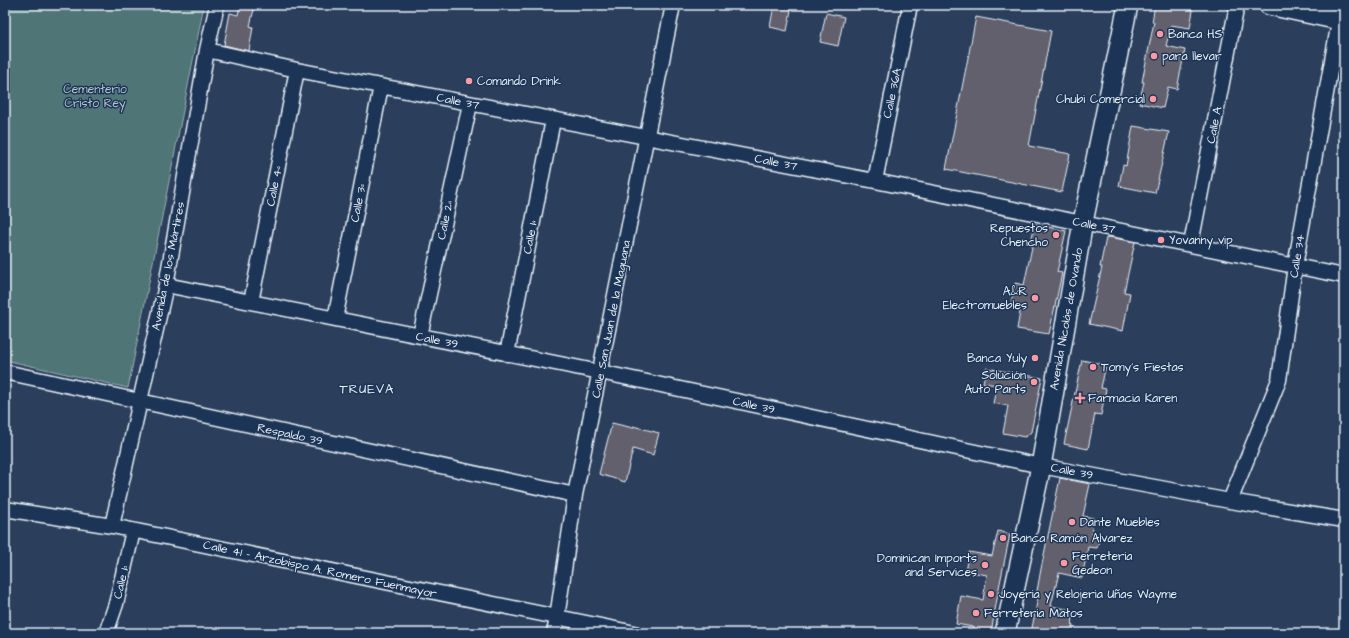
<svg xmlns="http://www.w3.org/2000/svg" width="1349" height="638" font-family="'Architects Daughter',sans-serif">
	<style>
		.green { fill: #4f7476; stroke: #9cb2b7 }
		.building { fill: #63616e; stroke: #e8f1f8 }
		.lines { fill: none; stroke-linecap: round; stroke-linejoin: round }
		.street-casing { stroke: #e8f1f8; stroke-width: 17 }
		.secondary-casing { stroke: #e8f1f8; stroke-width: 22 }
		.street { stroke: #1d3557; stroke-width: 14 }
		.secondary { stroke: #1d3557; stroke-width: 19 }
		.poi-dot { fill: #ff9aa2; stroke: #1d3557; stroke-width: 1.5 }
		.labels { text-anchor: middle; stroke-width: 3; stroke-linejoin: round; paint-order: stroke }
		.poi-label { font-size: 12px; fill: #e8f1f8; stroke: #1d3557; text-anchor: start }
		.park-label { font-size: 12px; fill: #b2c5ca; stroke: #1d3557 }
		.street-label { font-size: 12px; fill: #e8f1f8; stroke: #1d3557 }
		.neighbourhood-label { font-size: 13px; letter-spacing: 1px; fill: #e8f1f8; stroke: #1d3557 }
	</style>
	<rect width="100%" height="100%" fill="#2b3e5c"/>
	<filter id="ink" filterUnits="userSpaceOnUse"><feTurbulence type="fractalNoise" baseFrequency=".025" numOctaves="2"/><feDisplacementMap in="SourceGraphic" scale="8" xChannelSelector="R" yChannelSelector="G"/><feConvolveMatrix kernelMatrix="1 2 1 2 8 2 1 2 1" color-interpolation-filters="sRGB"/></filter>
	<g filter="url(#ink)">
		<path class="green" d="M5 5H204L128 388 5 360Z"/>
		<path class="building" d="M240 5 254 9 250 26 253 27 249 51 224 45 230 13 238 15Z
			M774 5H792L787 31 770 27Z
			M1155 5H1161L1193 10 1190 28 1171 25 1166 46 1185 50 1177 89 1168 87 1163 108 1139 103 1144 82H1142L1154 22H1152Z
			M826 13 844 17 838 46 820 42Z
			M976 17 1051 31 1029 146 1070 154 1062 192 946 169Z
			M1133 126 1169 132 1155 193 1119 186 1123 165 1126 166Z
			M1035 224 1066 231 1057 272 1062 273 1049 334 1017 329 1021 306 1011 304 1015 283 1024 285 1032 247 1030 246Z
			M1109 237 1135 242 1124 292 1130 293 1123 331 1089 324 1102 267H1100L1106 238Z
			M1082 360 1106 365 1101 388 1106 389 1101 415 1095 414 1088 449 1064 444Z
			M986 368 1042 378 1031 432 1025 437 1003 433 1008 406 993 403 997 385 983 383Z
			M612 423 633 428V426L659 433 653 455 633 449 625 482 599 474Z
			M1060 478 1090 484 1083 516 1094 518 1091 533 1100 535 1097 548 1088 547 1082 578 1059 573 1051 606 1072 610 1073 633H1031L1039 592 1037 591 1041 569Z
			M998 531 1010 534 999 588 991 633H972L973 627 956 624 961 596 983 600 987 575 965 571 969 552 992 556Z"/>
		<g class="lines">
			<g class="street-casing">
				<path id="street" d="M207 50 297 70 875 181 1344 276
					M875 181 910 5
					M1191 244 1237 5
					M166 285 600 372 1041 466 1230 501 1344 520
					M251 302 297 70
					M335 319 381 86
					M420 336 470 104
					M507 354 553 120
					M5 372 575 495
					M1230 501 1279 380 1295 266 1342 5
					M5 509 112 526 635 633
					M112 526 166 285 207 50 217 5
					M106 633 116 604 133 531
					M554 633 557 618 575 495 673 5"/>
			</g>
			<g class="secondary-casing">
				<path id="secondary" d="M1269 5 1344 21
					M1005 633 1041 466 1083 222 1128 5"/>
			</g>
			<use href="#street" class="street"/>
			<use href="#secondary" class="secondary"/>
		</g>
	</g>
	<g class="poi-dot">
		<circle cx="1160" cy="34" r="4"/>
		<circle cx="1154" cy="56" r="4"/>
		<circle cx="469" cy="81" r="4"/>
		<circle cx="1153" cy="99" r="4"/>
		<circle cx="1056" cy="235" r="4"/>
		<circle cx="1161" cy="240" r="4"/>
		<circle cx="1035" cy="298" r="4"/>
		<circle cx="1035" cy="358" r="4"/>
		<circle cx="1093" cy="367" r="4"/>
		<circle cx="1034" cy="382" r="4"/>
		<path d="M1078 392h4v4h4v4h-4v4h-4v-4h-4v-4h4z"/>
		<circle cx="1072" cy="522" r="4"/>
		<circle cx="1003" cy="538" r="4"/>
		<circle cx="1064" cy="563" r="4"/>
		<circle cx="985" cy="565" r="4"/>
		<circle cx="991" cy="594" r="4"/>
		<circle cx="976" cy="613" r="4"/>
	</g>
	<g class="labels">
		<g class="poi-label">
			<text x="1168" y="38">Banca HS</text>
			<text x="1162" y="60">para llevar</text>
			<text x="477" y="85">Comando Drink</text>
			<text x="1145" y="103" text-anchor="end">Chubi Comercial</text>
			<text x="1048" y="232" text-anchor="end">Repuestos<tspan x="1048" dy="14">Chencho</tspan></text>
			<text x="1169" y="244">Yovanny vip</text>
			<text x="1027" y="295" text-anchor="end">A&amp;R<tspan x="1027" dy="14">Electromuebles</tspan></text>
			<text x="1027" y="362" text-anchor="end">Banca Yuly</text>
			<text x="1101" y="371">Tomy's Fiestas</text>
			<text x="1026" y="379" text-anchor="end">Solución<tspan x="1026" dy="14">Auto Parts</tspan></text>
			<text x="1088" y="402">Farmacia Karen</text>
			<text x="1080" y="526">Dante Muebles</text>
			<text x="1011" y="542">Banca Ramón Alvarez</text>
			<text x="1072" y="560">Ferreteria<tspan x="1072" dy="14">Gedeon</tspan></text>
			<text x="977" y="562" text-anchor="end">Dominican Imports<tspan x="977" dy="14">and Services</tspan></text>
			<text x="999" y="598">Joyeria y Relojeria Uñas Wayme</text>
			<text x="984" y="617">Ferreteria Matos</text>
		</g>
		<g class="park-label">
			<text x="95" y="93">Cementerio<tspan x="95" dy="14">Cristo Rey</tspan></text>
		</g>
		<g class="street-label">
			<text transform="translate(892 93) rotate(-78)" y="4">Calle 36A</text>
			<text transform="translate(458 101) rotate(11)" y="4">Calle 37</text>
			<text transform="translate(1214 125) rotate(-79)" y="4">Calle A</text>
			<text transform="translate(776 162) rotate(11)" y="4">Calle 37</text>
			<text transform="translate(274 186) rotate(-79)" y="4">Calle 4ª</text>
			<text transform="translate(358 203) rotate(-79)" y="4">Calle 3ª</text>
			<text transform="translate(445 220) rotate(-78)" y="4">Calle 2ª</text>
			<text transform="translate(1094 225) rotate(11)" y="4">Calle 37</text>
			<text transform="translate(530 237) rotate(-79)" y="4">Calle 1ª</text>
			<text transform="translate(1297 256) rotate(-81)" y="4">Calle 34</text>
			<text transform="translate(168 266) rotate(-79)" y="4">Avenida de los Mártires</text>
			<text transform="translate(611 319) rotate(-79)" y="4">Calle San Juan de la Maguana</text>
			<text transform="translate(1066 319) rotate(-80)" y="4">Avenida Nicolás de Ovando</text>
			<text transform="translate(437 340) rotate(11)" y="4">Calle 39</text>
			<text transform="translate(754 405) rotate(12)" y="4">Calle 39</text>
			<text transform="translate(290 434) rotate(12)" y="4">Respaldo 39</text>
			<text transform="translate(1072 471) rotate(11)" y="4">Calle 39</text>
			<text transform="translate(320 569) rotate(12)" y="4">Calle 41 - Arzobispo A. Romero Fuenmayor</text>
			<text transform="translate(121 582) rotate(-77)" y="4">Calle 1ª</text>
		</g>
		<g class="neighbourhood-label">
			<text x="367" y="393">TRUEVA</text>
		</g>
	</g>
	<rect width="1349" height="638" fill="none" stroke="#1d3557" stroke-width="20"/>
	<rect x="10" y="10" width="1329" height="618" fill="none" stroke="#e8f1f8" stroke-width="1.5" filter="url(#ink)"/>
</svg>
